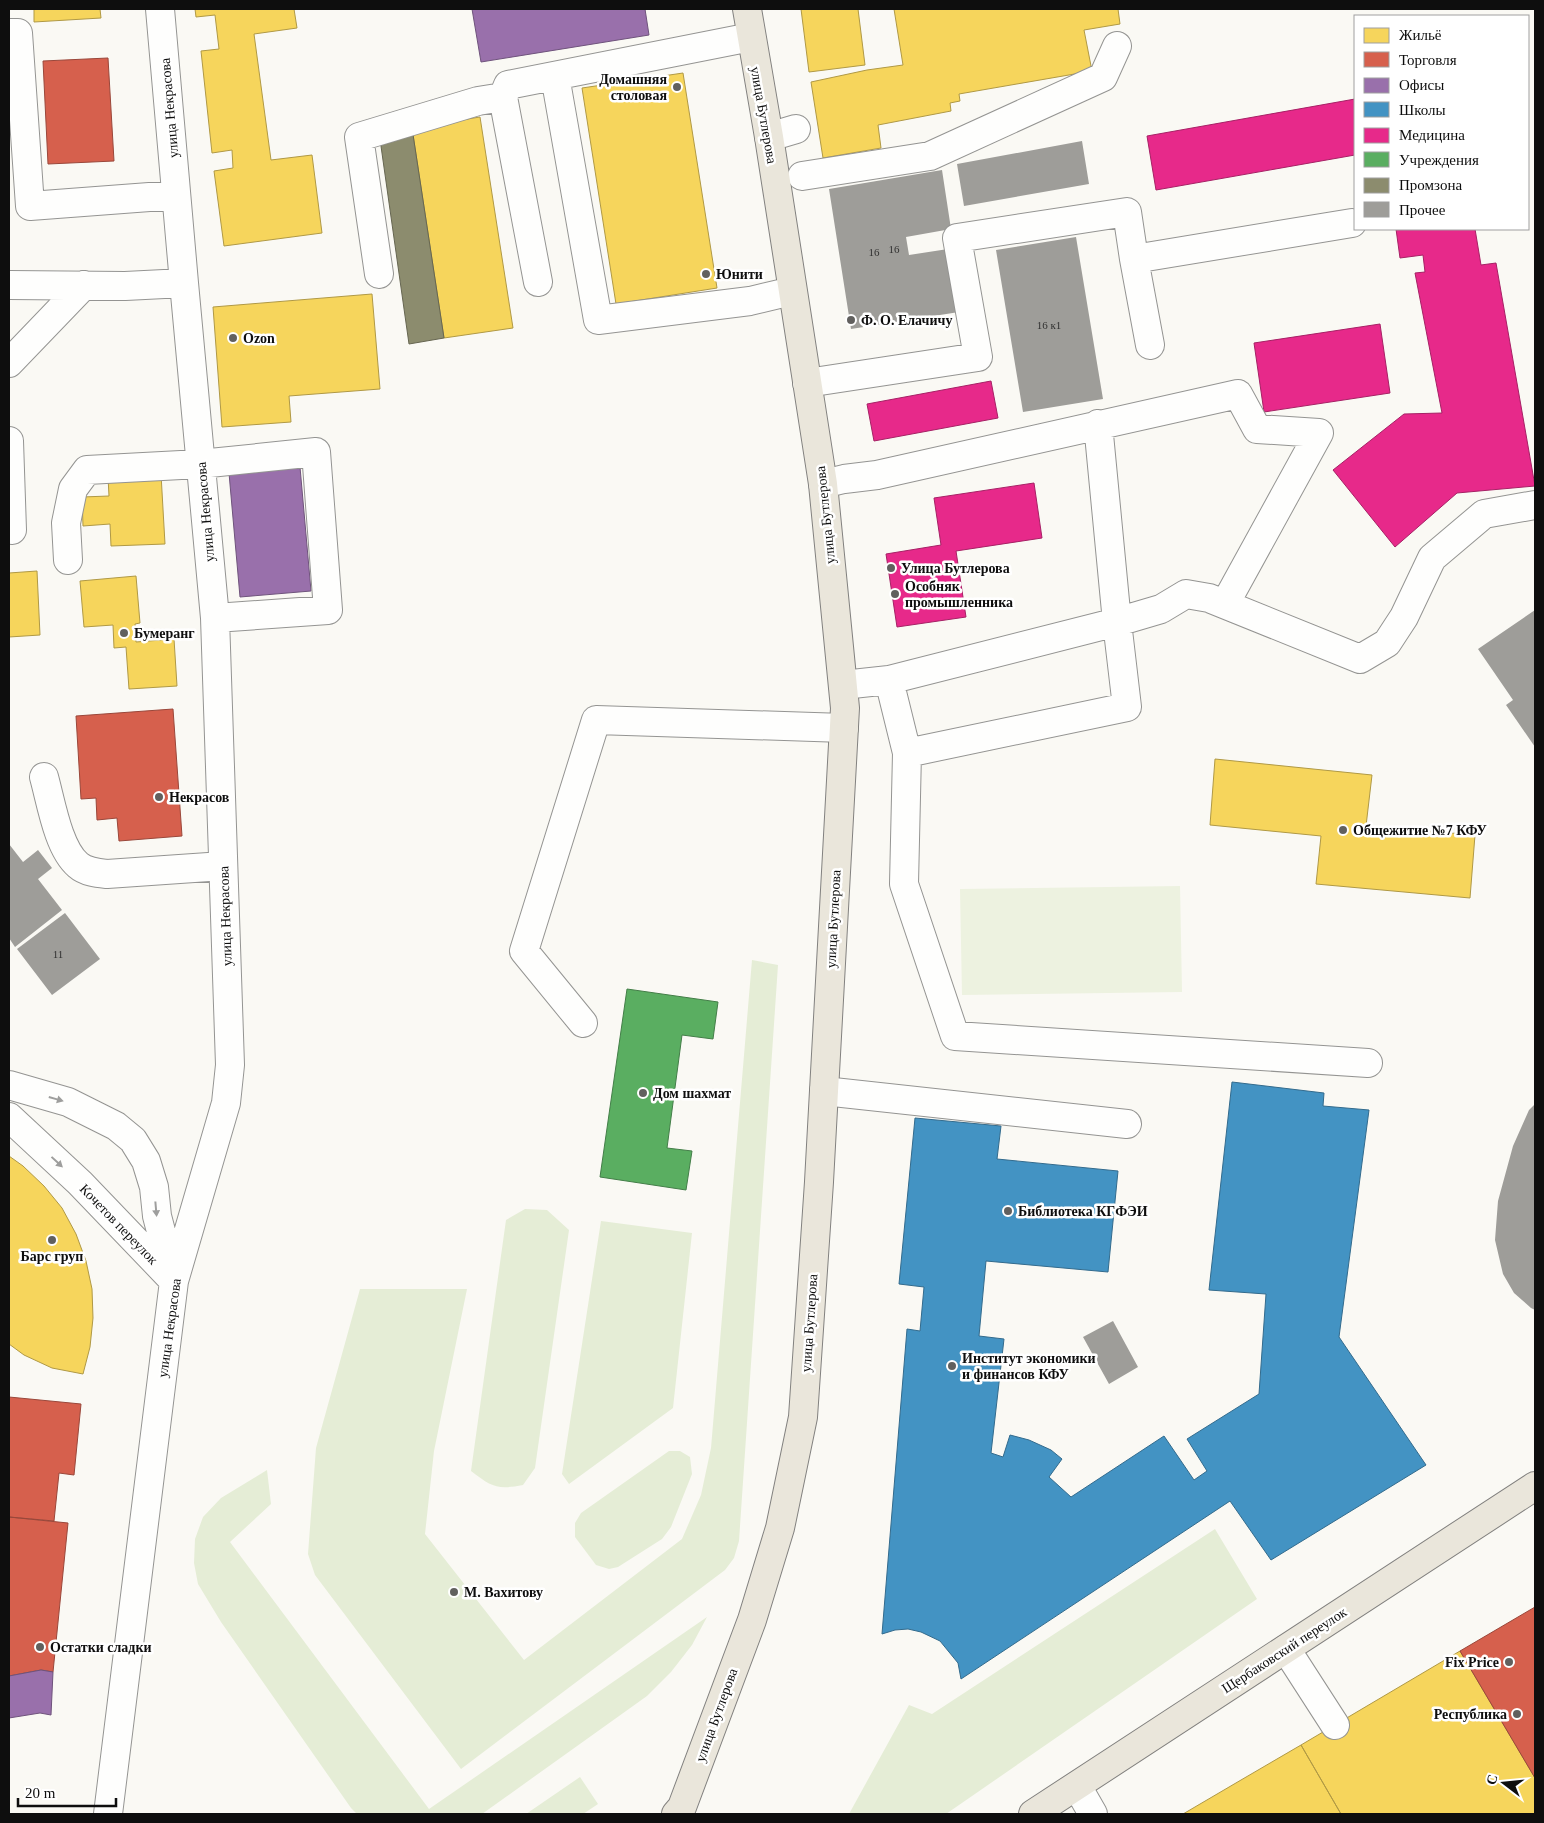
<svg xmlns="http://www.w3.org/2000/svg" width="1544" height="1823" font-family="'Times New Roman',serif">
	<style>
		.green { fill: #e5edd6 }
		.pitch { fill: #edf2e0 }
		.homes { fill: #f6d55c; stroke: #b09945 }
		.shops { fill: #d6604d; stroke: #9a473a }
		.offices { fill: #9970ab; stroke: #6f537c }
		.schools { fill: #4393c3; stroke: #336b8d }
		.health { fill: #e7298a; stroke: #a62165 }
		.public { fill: #5aae61; stroke: #437e48 }
		.industry { fill: #8c8c6e; stroke: #666651 }
		.building { fill: #9e9d99 }
		.lines { fill: none; stroke-linecap: round; stroke-linejoin: round }
		.minor-casing { stroke: #949492; stroke-width: 30 }
		.major-casing { stroke: #82817f; stroke-width: 30 }
		.minor { stroke: #fefefd; stroke-width: 28 }
		.major { stroke: #eae6db; stroke-width: 28 }
		.oneway { fill: #9e9e9d }
		.poi-dot { fill: #61605e; stroke: #fff; stroke-width: 2 }
		.labels { text-anchor: middle; stroke-width: 5; stroke-linejoin: round; paint-order: stroke }
		.number-label { font-size: 11px; fill: #323231 }
		.poi-label { font-size: 14px; font-weight: bold; fill: #0e0e0e; stroke: #fff; text-anchor: start }
		.street-label { font-size: 14px; fill: #0e0e0e; stroke: #fff }
	</style>
	<rect width="100%" height="100%" fill="#faf9f4"/>
	<path class="green" d="M752 960 778 965 739 1541 734 1558 725 1570 461 1769 315 1575 308 1554 316 1448 360 1289H467L434 1451 425 1534 524 1660 682 1539 701 1495 711 1448Z
		M525 1209 547 1210 569 1230 535 1468 523 1485C497 1490 492 1487 471 1471L506 1220Z
		M601 1221 692 1233 673 1408 569 1484 562 1474Z
		M669 1451H680L690 1457 692 1474 671 1527 662 1539 618 1567 609 1569 596 1565 575 1537V1523L581 1513Z
		M267 1470 271 1504 230 1542 429 1809 707 1617 692 1645 671 1672 647 1696 482 1814H357L351 1808 221 1622 198 1584 194 1563 195 1539 203 1517 221 1498Z
		M1215 1529 1257 1599 946 1814H849L909 1705 932 1714Z
		M580 1777 598 1804 583 1814H526Z"/>
	<path class="pitch" d="M1180 886 1182 992 962 995 960 889Z"/>
	<path class="homes" d="M34 9H100L101 18 34 22Z
		M195 9H294L297 28 254 34 271 160 312 155 322 233 224 246 214 171 233 168 232 150 212 153 201 51 219 49 215 15 196 17Z
		M801 9H858L865 65 809 72Z
		M894 9H1118L1120 24 1084 30 1092 71 959 94 960 101 950 103 951 111 878 125 881 148 823 158 811 82 867 70 903 65Z
		M683 73 717 288 616 304 582 88Z
		M480 117 513 328 444 338 412 128Z
		M372 294 380 389 289 396 291 422 222 427 213 307Z
		M161 474 165 544 111 546 110 524 83 526 82 497 109 496 108 477Z
		M37 571 40 635 9 637V573Z
		M136 576 140 623 135 624 136 642 174 639 177 686 129 689 126 647 114 648 113 625 84 627 80 581Z
		M1215 759 1372 775 1366 826 1475 835 1470 898 1316 884 1321 836 1210 825Z
		M9 1156 23 1166 44 1186 62 1208 76 1234 86 1261 92 1289 93 1318 90 1347 83 1374 52 1368 24 1355 9 1344Z
		M1460 1651 1535 1778V1814H1341L1301 1745Z
		M1301 1745 1341 1814H1183L1241 1780Z"/>
	<path class="shops" d="M108 58 114 161 48 164 43 61Z
		M173 709 182 836 119 841 117 818 97 820 96 798 81 799 76 716Z
		M9 1397 81 1404 74 1475 59 1473 54 1521 9 1517Z
		M9 1517 68 1523 53 1672 41 1670 9 1676Z
		M1535 1607V1778L1460 1651Z"/>
	<path class="offices" d="M472 9H645L649 35 481 62Z
		M300 467 311 591 240 597 229 473Z
		M41 1670 53 1672 51 1715 40 1713 9 1718V1676Z"/>
	<path class="schools" d="M1232 1082 1324 1093 1323 1106 1369 1110 1339 1337 1426 1465 1271 1560 1230 1501 961 1679 958 1663 940 1641 921 1632 908 1629 895 1630 882 1634 907 1329 920 1331 924 1287 899 1284 915 1118 1001 1126 997 1159 1118 1171 1108 1272 986 1261 979 1336 1004 1339 991 1453 1003 1457 1010 1435 1029 1440 1051 1450 1062 1459 1049 1477 1071 1497 1164 1436 1194 1480 1207 1471 1187 1439 1259 1394 1266 1294 1209 1290Z"/>
	<path class="health" d="M1355 99V155L1156 190 1147 136Z
		M1396 229H1475L1481 265 1496 263 1535 486 1457 493 1395 547 1333 470 1404 414 1442 413 1415 273 1425 272 1423 255 1400 258Z
		M1380 324 1390 393 1264 412 1254 343Z
		M991 381 998 418 874 441 867 404Z
		M1034 483 1042 538 956 551 966 617 897 627 886 554 941 545 934 498Z"/>
	<path class="public" d="M627 989 718 1002 713 1039 682 1035 667 1148 692 1151 686 1190 600 1177Z"/>
	<path class="industry" d="M412 128 444 338 409 344 379 132Z"/>
	<path class="building" d="M1082 141 1089 184 964 206 957 164Z
		M942 170 951 229 906 237 909 255 948 249 959 312 851 329 829 189Z
		M1076 237 1103 399 1023 412 996 250Z
		M1535 610V747L1506 705 1513 700 1478 649Z
		M9 844 23 862 38 850 52 868 38 879 62 910 15 947 9 938Z
		M65 913 100 959 52 995 17 949Z
		M1535 1104V1310L1531 1308 1514 1293 1503 1274 1495 1240 1498 1201 1513 1146 1529 1110Z
		M1113 1321 1138 1367 1109 1384 1083 1337Z"/>
	<g class="lines">
		<g class="minor-casing">
			<path id="minor" d="M9 33H18L30 206 176 195
				M555 76 598 320 750 301 792 291
				M769 137 796 129
				M802 176 930 156 1103 77 1117 46
				M1134 259 1150 345
				M379 274 359 137 478 101 503 97
				M538 282 503 97 508 85 751 37
				M9 285 125 286 184 283
				M9 363 84 285
				M807 383 978 357 957 238 1127 212 1134 259 1352 223
				M9 441 12 530
				M823 484 844 479 877 475 1238 394 1257 429 1319 433 1225 604
				M68 560 66 523 73 489 87 470 200 464 316 452 328 610 215 618
				M889 680 1117 622 1098 424
				M843 685 889 680 907 753 904 884 955 1036 1368 1063
				M907 753 1127 707 1117 622 1161 609 1186 594 1209 598 1360 659 1387 643 1404 617 1432 558 1484 514 1535 505
				M44 777C51 802 58 848 78 865 86 872 97 873 107 874L223 866
				M583 1023 524 951 596 720 844 728
				M9 1085 68 1102 116 1126 133 1140 146 1161 154 1187 157 1216 174 1281
				M824 1091 1127 1124
				M9 1117 80 1183 173 1280
				M1286 1649 1335 1725
				M1077 1786 1093 1814
				M108 1814 174 1281 226 1103 230 1065 215 618 184 283 160 9"/>
		</g>
		<g class="major-casing">
			<path id="major" d="M676 1814 682 1807 752 1620 780 1528 803 1417 819 1182 845 708 823 484 769 137 747 9
				M1033 1814 1535 1486"/>
		</g>
		<use href="#minor" class="minor"/>
		<use href="#major" class="major"/>
	</g>
	<defs><path id="oneway-solid" d="M-6-.8H1V-3.2L6.5 0L1 3.2V.8H-6Z" transform="scale(1.25)"/></defs>
	<g class="oneway">
		<use href="#oneway-solid" transform="translate(56 1099) rotate(16)"/>
		<use href="#oneway-solid" transform="translate(57 1162) rotate(43)"/>
		<use href="#oneway-solid" transform="translate(156 1209) rotate(85)"/>
	</g>
	<g class="poi-dot">
		<circle cx="677" cy="87" r="5"/>
		<circle cx="706" cy="274" r="5"/>
		<circle cx="851" cy="320" r="5"/>
		<circle cx="233" cy="338" r="5"/>
		<circle cx="891" cy="568" r="5"/>
		<circle cx="895" cy="594" r="5"/>
		<circle cx="124" cy="633" r="5"/>
		<circle cx="159" cy="797" r="5"/>
		<circle cx="1343" cy="830" r="5"/>
		<circle cx="643" cy="1093" r="5"/>
		<circle cx="1008" cy="1211" r="5"/>
		<circle cx="52" cy="1240" r="5"/>
		<circle cx="952" cy="1366" r="5"/>
		<circle cx="454" cy="1592" r="5"/>
		<circle cx="40" cy="1647" r="5"/>
		<circle cx="1509" cy="1662" r="5"/>
		<circle cx="1517" cy="1714" r="5"/>
	</g>
	<g class="labels">
		<g class="number-label">
			<text x="894" y="253">16</text>
			<text x="874" y="256">16</text>
			<text x="1049" y="329">16 к1</text>
			<text x="58" y="958">11</text>
		</g>
		<g class="poi-label">
			<text x="667" y="84" text-anchor="end">Домашняя<tspan x="667" dy="16">столовая</tspan></text>
			<text x="716" y="279">Юнити</text>
			<text x="861" y="325">Ф. О. Елачичу</text>
			<text x="243" y="343">Ozon</text>
			<text x="901" y="573">Улица Бутлерова</text>
			<text x="905" y="591">Особняк<tspan x="905" dy="16">промышленника</tspan></text>
			<text x="134" y="638">Бумеранг</text>
			<text x="169" y="802">Некрасов</text>
			<text x="1353" y="835">Общежитие №7 КФУ</text>
			<text x="653" y="1098">Дом шахмат</text>
			<text x="1018" y="1216">Библиотека КГФЭИ</text>
			<text x="52" y="1261" text-anchor="middle">Барс груп</text>
			<text x="962" y="1363">Институт экономики<tspan x="962" dy="16">и финансов КФУ</tspan></text>
			<text x="464" y="1597">М. Вахитову</text>
			<text x="50" y="1652">Остатки сладки</text>
			<text x="1499" y="1667" text-anchor="end">Fix Price</text>
			<text x="1507" y="1719" text-anchor="end">Республика</text>
		</g>
		<g class="street-label">
			<text transform="translate(169 108) rotate(-95)" y="5">улица Некрасова</text>
			<text transform="translate(764 115) rotate(80)" y="5">улица Бутлерова</text>
			<text transform="translate(205 512) rotate(-95)" y="5">улица Некрасова</text>
			<text transform="translate(825 515) rotate(-96)" y="5">улица Бутлерова</text>
			<text transform="translate(225 916) rotate(-92)" y="5">улица Некрасова</text>
			<text transform="translate(833 919) rotate(-87)" y="5">улица Бутлерова</text>
			<text transform="translate(119 1224) rotate(46)" y="5">Кочетов переулок</text>
			<text transform="translate(809 1323) rotate(-86)" y="5">улица Бутлерова</text>
			<text transform="translate(169 1328) rotate(-82)" y="5">улица Некрасова</text>
			<text transform="translate(1284 1650) rotate(-33)" y="5">Щербаковский переулок</text>
			<text transform="translate(716 1715) rotate(-70)" y="5">улица Бутлерова</text>
		</g>
	</g>
	<rect width="1544" height="1823" fill="none" stroke="#0e0e0e" stroke-width="20"/>
	<rect x="1354" y="15" width="175" height="215" fill="#ffffff" stroke="#9f9f9f"/>
	<rect x="1364" y="28" width="25" height="15" fill="#f6d55c" stroke="#9f9f9f"/>
	<text x="1399" y="40" font-size="15" fill="#0e0e0e">Жильё</text>
	<rect x="1364" y="52" width="25" height="15" fill="#d6604d" stroke="#9f9f9f"/>
	<text x="1399" y="65" font-size="15" fill="#0e0e0e">Торговля</text>
	<rect x="1364" y="78" width="25" height="15" fill="#9970ab" stroke="#9f9f9f"/>
	<text x="1399" y="90" font-size="15" fill="#0e0e0e">Офисы</text>
	<rect x="1364" y="102" width="25" height="15" fill="#4393c3" stroke="#9f9f9f"/>
	<text x="1399" y="115" font-size="15" fill="#0e0e0e">Школы</text>
	<rect x="1364" y="128" width="25" height="15" fill="#e7298a" stroke="#9f9f9f"/>
	<text x="1399" y="140" font-size="15" fill="#0e0e0e">Медицина</text>
	<rect x="1364" y="152" width="25" height="15" fill="#5aae61" stroke="#9f9f9f"/>
	<text x="1399" y="165" font-size="15" fill="#0e0e0e">Учреждения</text>
	<rect x="1364" y="178" width="25" height="15" fill="#8c8c6e" stroke="#9f9f9f"/>
	<text x="1399" y="190" font-size="15" fill="#0e0e0e">Промзона</text>
	<rect x="1364" y="202" width="25" height="15" fill="#9e9d99" stroke="#9f9f9f"/>
	<text x="1399" y="215" font-size="15" fill="#0e0e0e">Прочее</text>
	<g transform="translate(1504 1783) rotate(286)" stroke="#ffffff" stroke-width="4" paint-order="stroke">
	<path d="M0-4L9 19L0 12L-9 19Z" fill="#0e0e0e"/>
	<text y="-8" font-size="14" font-weight="bold" text-anchor="middle" fill="#0e0e0e">С</text>
	</g>
	<path d="M18 1798v8h98v-8" fill="none" stroke="#0e0e0e" stroke-width="2.5"/>
	<text x="25" y="1798" font-size="15" fill="#0e0e0e" stroke="#ffffff" stroke-width="4" paint-order="stroke">20 m</text>
</svg>
